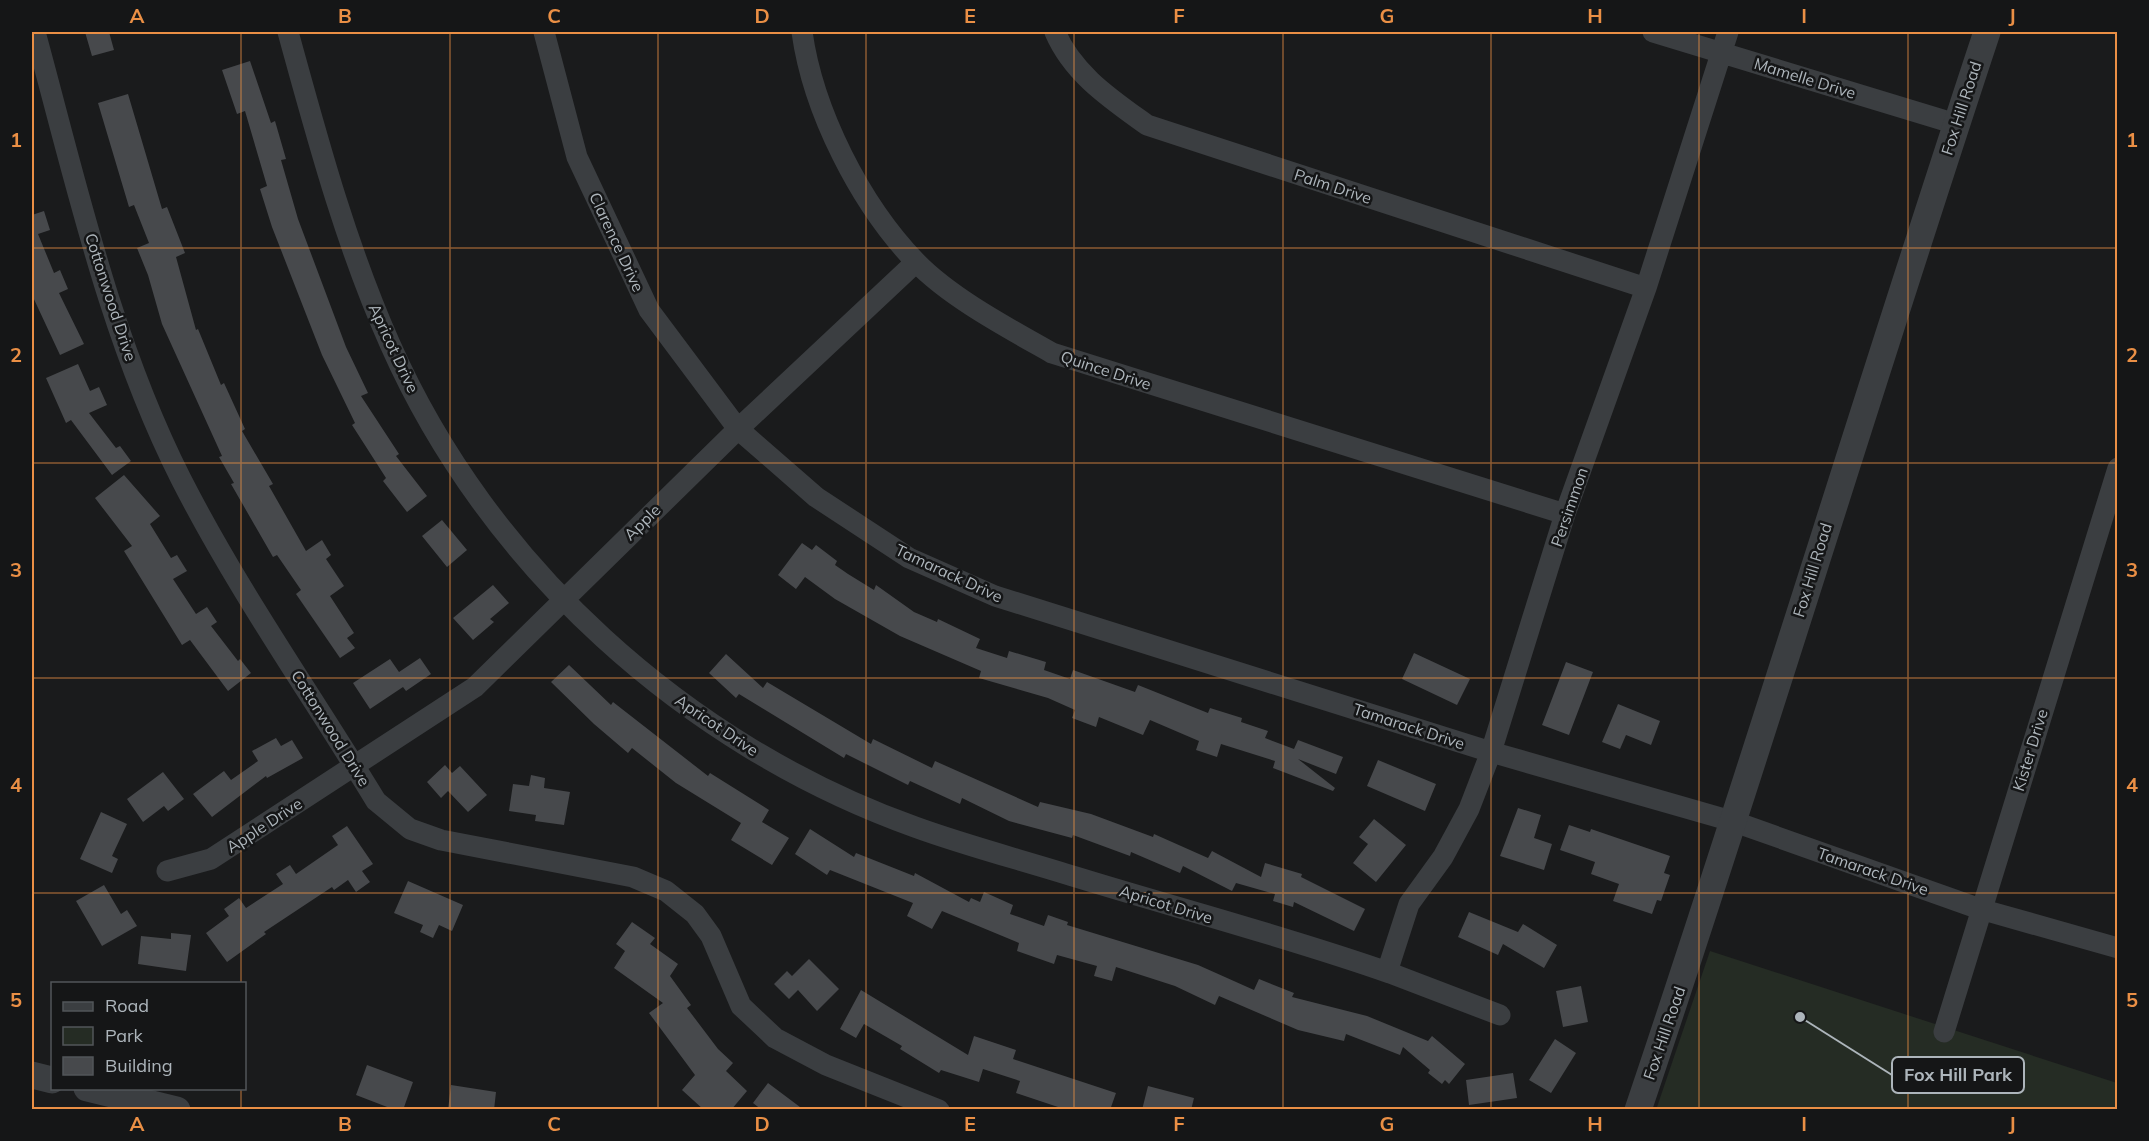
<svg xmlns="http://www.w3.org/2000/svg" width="2149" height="1141" font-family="Mulish,sans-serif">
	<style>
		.green { fill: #252c24 }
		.building { fill: #47494c }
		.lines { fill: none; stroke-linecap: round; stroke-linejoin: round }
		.minor { stroke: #3b3e41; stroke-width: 21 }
		.tertiary { stroke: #3b3e41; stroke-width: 27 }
		.grid { fill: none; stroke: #ea8f45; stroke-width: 1.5; stroke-opacity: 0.55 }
		.labels { text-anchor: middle; stroke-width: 5; stroke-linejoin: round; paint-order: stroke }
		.street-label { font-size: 16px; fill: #adb5bb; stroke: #151617 }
		.leader { fill: none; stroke: #adb5bb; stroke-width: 2 }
		.callout-dot { fill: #adb5bb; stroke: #151617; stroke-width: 2 }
		.callout { fill: #151617; stroke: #adb5bb; stroke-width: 2 }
		.callout-label { font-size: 18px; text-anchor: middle; font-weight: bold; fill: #adb5bb }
		.neatline { fill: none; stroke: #ea8f45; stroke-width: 2 }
		.grid-label { font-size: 20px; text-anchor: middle; font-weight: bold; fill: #ea8f45 }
	</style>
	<rect width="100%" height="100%" fill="#1a1b1c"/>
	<path class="green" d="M1710 951 2117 1083V1109L1656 1110Z"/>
	<path class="building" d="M85 32H109L114 50 92 56Z
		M250 61 271 123 275 121 286 159 281 160 298 219 346 347 368 393 361 396 399 454 396 456 427 496 407 512 383 481 386 478 352 425 355 423 322 355 272 227 260 189 267 186 245 111 237 114 222 70Z
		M128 94 162 209 167 207 185 253 176 257 196 330 198 329 221 385 224 383 245 429 242 431 273 484 269 486 306 551 322 540 331 555 326 559 344 586 330 596 354 633 347 638 355 648 340 658 296 594 301 590 277 555 273 557 231 484 234 483 219 457 222 456 162 324 148 275 137 248 149 243 134 205 129 207 98 103Z
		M44 211 50 230 38 234 54 273 60 270 68 289 59 293 84 344 60 355 32 295V215Z
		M78 364 90 391 99 387 107 405 89 413 116 448 120 446 131 461 112 475 71 420 66 423 46 378Z
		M124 475 160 516 150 524 171 558 177 555 187 571 173 579 196 614 207 607 217 622 211 626 238 661 240 659 251 673 228 691 190 640 182 645 124 551 132 546 95 498Z
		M442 520 467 550 447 567 422 536Z
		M802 543 812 550 816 545 837 561 835 565 848 574 874 590 876 585 914 612 937 622 938 619 980 639 976 648 1007 658 1009 651 1046 662 1044 670 1070 679 1073 670 1135 692 1138 685 1208 713 1210 708 1242 718 1241 722 1268 731 1265 738 1294 749 1298 740 1343 757 1336 774 1298 759 1335 788 1333 791 1273 768 1275 761 1221 744 1217 757 1196 750 1199 741 1150 720 1143 735 1099 717 1096 727 1072 718 1075 710 1048 698 979 678 981 671 900 636 835 599 805 577 796 589 778 575Z
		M493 585 509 603 490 619 494 622 473 640 453 618Z
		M1414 653 1470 679 1457 705 1402 679Z
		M726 654 763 688 767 682 871 744 873 739 932 768 935 761 1038 807 1040 802 1091 814 1153 837 1154 834 1208 858 1212 851 1261 877 1265 863 1302 874 1301 877 1365 909 1354 931 1294 902 1293 907 1273 901 1275 894 1236 883 1232 891 1183 866 1180 873 1131 852 1130 856 1073 835 1072 838 1009 821 962 798 960 804 910 781 908 785 846 754 844 758 739 694 736 698 709 673Z
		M420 658 431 674 406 691 403 687 370 709 353 683 390 659 399 672Z
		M1566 662 1593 672 1569 735 1542 725Z
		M569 665 611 705 613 702 708 776 710 773 769 810 762 822 789 838 772 865 731 840 741 823 676 783 632 748 628 753 594 724 551 682Z
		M1618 704 1660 721 1651 745 1626 735 1620 749 1602 742Z
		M276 738 281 746 292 740 303 758 267 778 266 776 212 817 193 794 224 771 231 780 258 761 252 751Z
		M1378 760 1436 784 1425 811 1367 786Z
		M445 765 452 773 460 766 487 795 468 812 448 791 441 798 427 782Z
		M163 772 184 799 168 811 164 806 143 822 127 799Z
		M531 775 545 778 544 788 570 792 564 825 535 821 536 815 509 811 513 784 529 786Z
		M1518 808 1541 815 1534 838 1552 844 1544 870 1500 856Z
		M101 812 127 824 112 856 118 859 112 873 80 859Z
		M1374 819 1406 845 1376 882 1353 863 1368 844 1359 837Z
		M1569 825 1590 832 1591 829 1670 856 1664 873 1670 875 1661 901 1657 900 1652 914 1613 901 1619 884 1591 874 1595 862 1560 850Z
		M347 826 373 864 362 871 370 882 356 892 348 880 334 890 332 887 264 932 266 934 227 962 206 933 229 916 224 909 239 898 246 908 283 884 276 874 290 865 296 874 338 845 332 836Z
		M810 829 854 857 856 853 914 876 915 873 969 902 971 898 980 902 984 892 1013 905 1010 914 1044 926 1048 915 1068 922 1067 925 1198 965 1254 990 1259 979 1294 993 1292 997 1367 1016 1428 1041 1432 1036 1465 1064 1449 1084 1445 1080 1442 1084 1428 1073 1430 1070 1403 1047 1400 1055 1346 1034 1344 1041 1298 1030 1219 996 1215 1005 1175 986 1116 967 1112 981 1094 976 1097 966 1057 955 1054 964 1017 951 1019 943 942 911 932 929 907 916 913 903 830 870 827 875 795 854Z
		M408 881 463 905 452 931 439 925 433 938 420 932 423 925 394 913Z
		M104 885 121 914 127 910 137 926 102 946 76 901Z
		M1469 912 1518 932 1523 924 1557 945 1544 968 1503 944 1498 955 1458 937Z
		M632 922 655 938 650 944 678 964 670 976 691 1005 687 1008 718 1049 733 1063 726 1071 747 1091 731 1110H704L682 1090 695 1075 649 1013 663 1003 614 968 625 951 616 944Z
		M171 933 191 935 186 971 138 964 141 936 171 939Z
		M809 959 839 989 817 1011 798 990 789 999 774 984 787 971 792 976Z
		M1581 986 1588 1022 1563 1027 1556 991Z
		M861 990 968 1055 974 1036 1016 1050 1013 1059 1116 1093 1110 1110H1067L1016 1093 1020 1081 983 1069 979 1082 941 1070 939 1073 900 1049 902 1046 864 1024 856 1038 840 1029Z
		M1555 1039 1576 1053 1551 1093 1529 1080Z
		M367 1065 413 1082 403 1110H395L356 1095Z
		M1513 1073 1517 1098 1469 1105 1466 1080Z
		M768 1083 804 1110H762L753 1103Z
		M451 1085 496 1092 494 1110H448Z
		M1148 1086 1194 1098 1191 1110H1142Z"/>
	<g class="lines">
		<path class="minor" d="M35 32C76 182 110 339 181 479 238 591 311 694 376 801L410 829 441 840 633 877 666 891 695 914 711 936 741 1006 775 1038 826 1065 939 1110
			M288 32C317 137 345 243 390 344 488 566 686 745 915 827 967 846 1022 860 1076 877 1180 909 1288 937 1390 973 1427 987 1464 1001 1500 1015
			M544 32 577 157 649 310 738 429 816 497 909 558 995 596 1491 752 1735 822 1980 909 2118 948
			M802 32C813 111 860 204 916 262 951 298 1008 328 1052 353L1565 514
			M1055 32C1073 74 1111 99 1147 125L1646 288
			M1653 32 1956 124
			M167 871 211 859 475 687 738 429 916 262
			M1387 972 1409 904 1443 857 1469 809 1491 752 1565 514 1646 288 1728 32
			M1944 1032 2118 468"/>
		<path class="tertiary" d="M32 1075 52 1080
			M87 1088 177 1110
			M1638 1110C1759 752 1868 390 1987 32"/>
	</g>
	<path class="grid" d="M241 32V984M450 32V1110M658 32V1110M866 32V1110M1074 32V1110M1283 32V1110M1491 32V1110M1699 32V1110M1908 32V1110M32 248H2118M32 463H2118M32 678H2118M32 893H2118M241 1088V1110"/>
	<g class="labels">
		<g class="street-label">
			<text transform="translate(1805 78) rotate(17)" y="6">Mamelle Drive</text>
			<text transform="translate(1961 108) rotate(-72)" y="6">Fox Hill Road</text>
			<text transform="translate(1333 186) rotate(18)" y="6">Palm Drive</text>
			<text transform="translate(617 242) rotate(65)" y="6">Clarence Drive</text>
			<text transform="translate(111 297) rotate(72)" y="6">Cottonwood Drive</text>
			<text transform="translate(394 348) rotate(65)" y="6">Apricot Drive</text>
			<text transform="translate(1106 370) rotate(18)" y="6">Quince Drive</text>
			<text transform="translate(1569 507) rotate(-71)" y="6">Persimmon</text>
			<text transform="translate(642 522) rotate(-44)" y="6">Apple</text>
			<text transform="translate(1812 570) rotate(-73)" y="6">Fox Hill Road</text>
			<text transform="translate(949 573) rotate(25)" y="6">Tamarack Drive</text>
			<text transform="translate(717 725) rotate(34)" y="6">Apricot Drive</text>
			<text transform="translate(1409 726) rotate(18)" y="6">Tamarack Drive</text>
			<text transform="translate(331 728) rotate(58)" y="6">Cottonwood Drive</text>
			<text transform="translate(2030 750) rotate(-73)" y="6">Kister Drive</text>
			<text transform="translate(264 825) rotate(-33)" y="6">Apple Drive</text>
			<text transform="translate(1873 871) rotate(19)" y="6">Tamarack Drive</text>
			<text transform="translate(1166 904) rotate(17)" y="6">Apricot Drive</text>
			<text transform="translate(1664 1033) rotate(-71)" y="6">Fox Hill Road</text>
		</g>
	</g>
	<path class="leader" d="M1800 1017L1892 1075"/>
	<circle class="callout-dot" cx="1800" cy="1017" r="6"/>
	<rect class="callout" x="1892" y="1057" width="132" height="36" rx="6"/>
	<g class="callout-label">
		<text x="1958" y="1081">Fox Hill Park</text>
	</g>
	<rect width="2149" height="1141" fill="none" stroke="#151617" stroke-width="66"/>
	<rect x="51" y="982" width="195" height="108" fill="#151617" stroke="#525659" stroke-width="1.5"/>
	<rect x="63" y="1002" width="30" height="9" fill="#3b3e41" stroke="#525659" stroke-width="1.5"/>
	<text x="105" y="1012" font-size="18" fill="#adb5bb">Road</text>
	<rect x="63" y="1027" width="30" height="18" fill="#252c24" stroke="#525659" stroke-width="1.5"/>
	<text x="105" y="1042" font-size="18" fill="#adb5bb">Park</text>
	<rect x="63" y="1057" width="30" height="18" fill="#47494c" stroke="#525659" stroke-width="1.5"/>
	<text x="105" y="1072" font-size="18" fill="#adb5bb">Building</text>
	<rect x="33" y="33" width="2083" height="1075" class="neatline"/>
	<g class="grid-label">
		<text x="137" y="23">A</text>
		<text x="345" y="23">B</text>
		<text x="554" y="23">C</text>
		<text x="762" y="23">D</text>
		<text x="970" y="23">E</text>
		<text x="1179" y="23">F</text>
		<text x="1387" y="23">G</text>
		<text x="1595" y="23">H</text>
		<text x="1804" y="23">I</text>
		<text x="2012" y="23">J</text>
		<text x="16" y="147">1</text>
		<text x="2132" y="147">1</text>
		<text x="16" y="362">2</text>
		<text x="2132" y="362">2</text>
		<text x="16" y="577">3</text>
		<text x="2132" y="577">3</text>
		<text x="16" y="792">4</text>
		<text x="2132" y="792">4</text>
		<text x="16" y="1007">5</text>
		<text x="2132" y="1007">5</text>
		<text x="137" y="1131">A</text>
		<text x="345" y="1131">B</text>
		<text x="554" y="1131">C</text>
		<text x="762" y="1131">D</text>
		<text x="970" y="1131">E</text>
		<text x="1179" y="1131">F</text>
		<text x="1387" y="1131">G</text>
		<text x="1595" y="1131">H</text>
		<text x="1804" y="1131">I</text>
		<text x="2012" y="1131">J</text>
	</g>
</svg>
